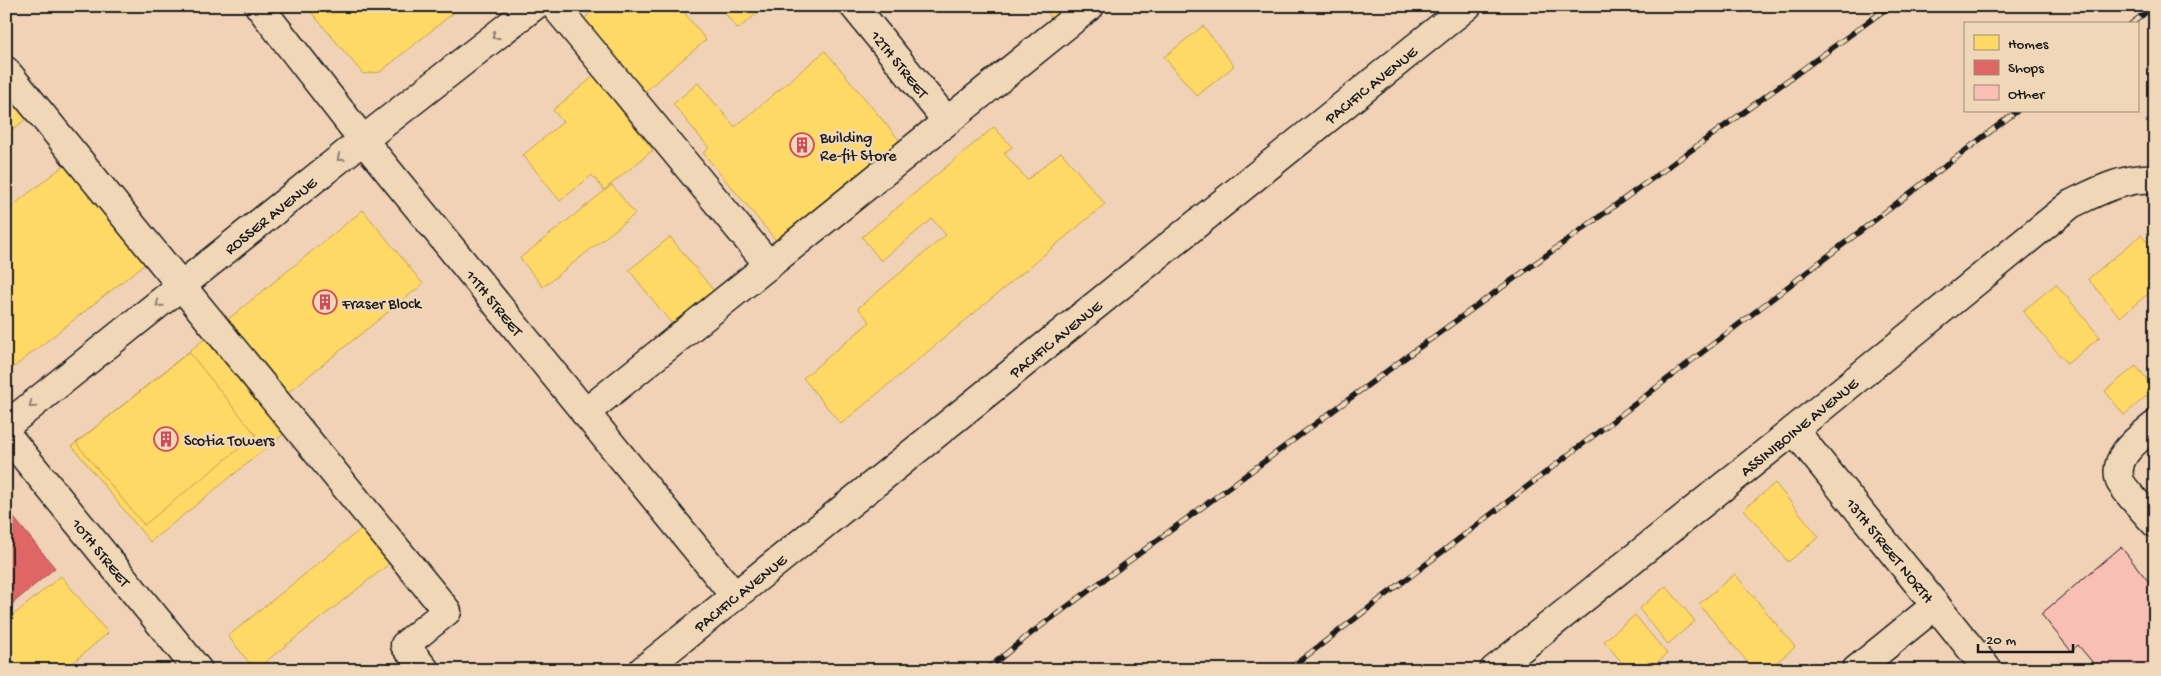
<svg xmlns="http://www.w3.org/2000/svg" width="2161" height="676" font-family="'Gochi Hand',sans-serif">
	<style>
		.homes { fill: #ffd966; stroke: #bba050 }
		.shops { fill: #e06666; stroke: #a55050 }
		.building { fill: #f9beb4; stroke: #1c1c1c }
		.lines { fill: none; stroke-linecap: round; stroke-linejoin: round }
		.minor-casing { stroke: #1c1c1c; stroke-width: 31 }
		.minor { stroke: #efd7b7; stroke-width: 28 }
		.rail-casing { stroke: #1c1c1c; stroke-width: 5.5 }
		.rail { stroke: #efd7b7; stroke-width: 4; stroke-dasharray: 11; stroke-linecap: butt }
		.oneway { stroke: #908371 }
		.labels { text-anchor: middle; stroke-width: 5; stroke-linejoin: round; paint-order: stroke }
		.street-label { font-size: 16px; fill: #1c1c1c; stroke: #efd7b7 }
		.poi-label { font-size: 16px; fill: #1c1c1c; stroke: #efd7b7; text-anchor: start }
	</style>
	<rect width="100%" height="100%" fill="#f1d2b6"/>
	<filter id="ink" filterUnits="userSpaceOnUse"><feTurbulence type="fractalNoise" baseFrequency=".02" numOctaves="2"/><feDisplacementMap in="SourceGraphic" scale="10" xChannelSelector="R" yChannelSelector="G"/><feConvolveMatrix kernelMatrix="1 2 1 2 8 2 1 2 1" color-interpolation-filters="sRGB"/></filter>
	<g filter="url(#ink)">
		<path class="homes" d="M462 6 380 72 363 74 307 7Z
			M599 6H679L706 40 639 96 579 23Z
			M719 6H766L738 29Z
			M1043 6H1073L1054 21Z
			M1203 26 1234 66 1197 96 1164 57Z
			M825 51 901 142 779 244 703 153 709 148 673 104 698 83 735 127Z
			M594 76 653 150 604 190 592 175 560 201 523 155 563 122 553 110Z
			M6 93 27 118 6 135Z
			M994 127 1012 147 1004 153 1027 180 1061 152 1105 204 841 424 803 378 870 322 858 308 946 235 932 219 881 261 862 237Z
			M67 163 146 263 10 370 6 365V211Z
			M612 185 635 214 543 287 520 258Z
			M363 210 423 284 286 394 227 320Z
			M2141 235 2155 251V288L2120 317 2088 279Z
			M670 237 714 291 672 324 629 270Z
			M2056 284 2100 337 2067 364 2023 311Z
			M207 337 286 432 150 542 72 446Z
			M189 352 256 435 144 525 76 443Z
			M2136 366 2155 389 2124 415 2105 391Z
			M1775 483 1819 537 1788 562 1744 509Z
			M361 529 389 564 255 670 228 636Z
			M1735 574 1795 647 1767 670H1754L1699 604Z
			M61 576 108 633 64 670H6V621Z
			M1666 586 1695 621 1668 644 1639 609Z
			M1635 615 1667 654 1648 670H1628L1604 641Z"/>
		<path class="shops" d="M6 508 55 568 6 609Z"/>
		<path class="building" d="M2121 547 2152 586 2155 584V670H2111L2108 666 2103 670H2099L2078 645 2071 651 2041 614Z"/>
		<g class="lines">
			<g class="minor-casing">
				<g id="minor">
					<path id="s1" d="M259 6 363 140 734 595"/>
					<path d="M555 6 769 265"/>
					<path id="s2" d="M854 6 947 121"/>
					<path d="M6 71 447 611 405 645 425 670"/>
					<path d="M585 413 1090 6"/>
					<path d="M2155 425C2139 438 2112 456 2120 481 2123 489 2148 515 2155 523"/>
					<path id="s3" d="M6 426 363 140 534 6"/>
					<path id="s4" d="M1794 430 1988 670"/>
					<path id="s5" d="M6 434 198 670"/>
					<path id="s6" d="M643 670 1467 6"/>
					<path id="s7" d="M1494 670 1794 430 2071 204C2096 192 2126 176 2155 179"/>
					<path d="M1856 670 1936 605"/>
				</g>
			</g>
			<use href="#minor" class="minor"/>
			<g class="rail-casing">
				<path id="rail" d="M2131 24 2154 6
					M986 670 1030 634 1417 349 1890 6
					M1288 670 2017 111"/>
			</g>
			<use href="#rail" class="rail"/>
		</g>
		<defs><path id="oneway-chevron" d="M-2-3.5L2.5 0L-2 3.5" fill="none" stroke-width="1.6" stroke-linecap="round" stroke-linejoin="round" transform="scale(1.25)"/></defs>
		<g class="oneway">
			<use href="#oneway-chevron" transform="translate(495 36) rotate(142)"/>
			<use href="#oneway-chevron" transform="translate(340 158) rotate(141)"/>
			<use href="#oneway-chevron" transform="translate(159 304) rotate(141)"/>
			<use href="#oneway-chevron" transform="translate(32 405) rotate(141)"/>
		</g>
	</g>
	<defs>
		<g id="building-ring" transform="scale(1.25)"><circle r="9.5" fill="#efd7b7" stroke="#d1495b" stroke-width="1.5"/><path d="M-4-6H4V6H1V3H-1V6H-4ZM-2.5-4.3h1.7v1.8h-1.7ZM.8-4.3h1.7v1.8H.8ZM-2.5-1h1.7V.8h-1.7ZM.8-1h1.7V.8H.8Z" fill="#d1495b"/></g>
	</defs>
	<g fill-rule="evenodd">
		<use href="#building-ring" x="802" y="145"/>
		<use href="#building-ring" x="325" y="302"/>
		<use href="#building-ring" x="166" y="439"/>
	</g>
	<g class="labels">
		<g class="street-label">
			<text dy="6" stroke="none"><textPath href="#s2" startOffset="74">12TH STREET</textPath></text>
			<text dy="6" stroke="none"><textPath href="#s6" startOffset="934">PACIFIC AVENUE</textPath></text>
			<text dy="6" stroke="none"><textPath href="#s3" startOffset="338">ROSSER AVENUE</textPath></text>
			<text dy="6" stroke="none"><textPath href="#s1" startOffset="379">11TH STREET</textPath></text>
			<text dy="6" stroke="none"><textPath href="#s6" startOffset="529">PACIFIC AVENUE</textPath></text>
			<text dy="6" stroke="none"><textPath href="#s7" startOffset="390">ASSINIBOINE AVENUE</textPath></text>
			<text dy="6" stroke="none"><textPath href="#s4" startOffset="154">13TH STREET NORTH</textPath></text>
			<text dy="6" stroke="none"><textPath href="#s5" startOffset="152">10TH STREET</textPath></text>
			<text dy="6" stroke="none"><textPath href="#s6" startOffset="124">PACIFIC AVENUE</textPath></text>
		</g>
		<g class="poi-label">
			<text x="820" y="142">Building<tspan x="820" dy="18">Re-fit Store</tspan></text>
			<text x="342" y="308">Fraser Block</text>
			<text x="184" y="445">Scotia Towers</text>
		</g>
	</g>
	<rect width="2161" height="676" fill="none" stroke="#efd7b7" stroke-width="25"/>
	<rect x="12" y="12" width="2136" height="651" fill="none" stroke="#1c1c1c" stroke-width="2" filter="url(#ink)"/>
	<rect x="1964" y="22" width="175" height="90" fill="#efd7b7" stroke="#9b8c79"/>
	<rect x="1974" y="35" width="25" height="15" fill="#ffd966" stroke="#9b8c79"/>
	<text x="2008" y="48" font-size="15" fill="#1c1c1c">Homes</text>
	<rect x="1974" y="60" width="25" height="15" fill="#e06666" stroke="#9b8c79"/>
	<text x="2008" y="72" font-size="15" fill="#1c1c1c">Shops</text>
	<rect x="1974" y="85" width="25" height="15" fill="#f9beb4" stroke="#9b8c79"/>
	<text x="2008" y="98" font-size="15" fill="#1c1c1c">Other</text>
	<path d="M1978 644v8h95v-8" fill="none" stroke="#1c1c1c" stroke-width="2.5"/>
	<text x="1986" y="644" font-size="15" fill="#1c1c1c" stroke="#efd7b7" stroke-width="4" paint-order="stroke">20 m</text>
</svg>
